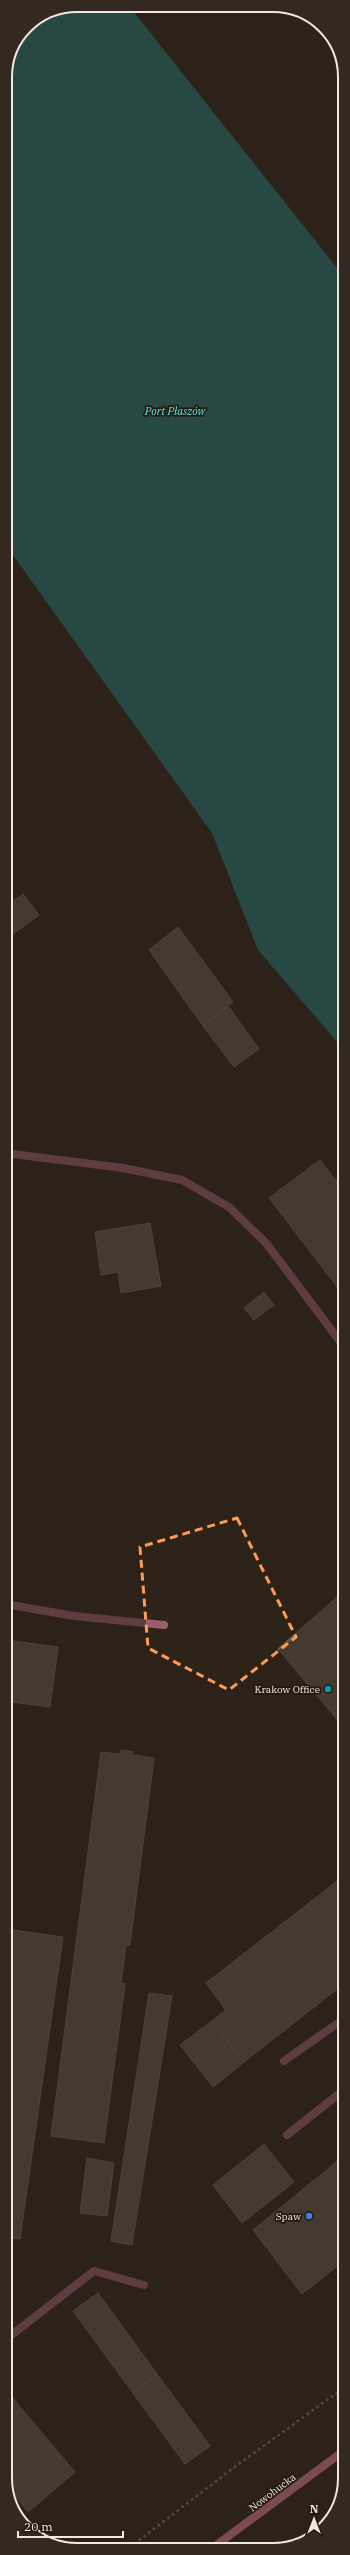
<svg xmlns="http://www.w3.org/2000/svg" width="350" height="2555" font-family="'IBM Plex Serif',serif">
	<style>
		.water { fill: #217676 }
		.building { fill: #64544c; stroke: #796860 }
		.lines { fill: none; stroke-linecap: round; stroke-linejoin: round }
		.path { stroke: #7c7269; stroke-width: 2.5; stroke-dasharray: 3 3; stroke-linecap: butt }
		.lane { stroke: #9c5c6e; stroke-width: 8 }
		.secondary { stroke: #df7a97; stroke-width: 8 }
		.marked { fill: none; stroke: #fd9c55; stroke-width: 3; stroke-dasharray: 8 5; stroke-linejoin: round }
		.culture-dot { fill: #0f9aa8; stroke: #24190f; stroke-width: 1.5 }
		.shop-dot { fill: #3f7fe0; stroke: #24190f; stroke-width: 1.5 }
		.labels { text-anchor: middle; stroke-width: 3.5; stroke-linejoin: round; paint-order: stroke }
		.poi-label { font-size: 10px; fill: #efe7e0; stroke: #24190f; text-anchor: end }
		.street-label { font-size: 10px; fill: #efe7e0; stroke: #24190f }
		.water-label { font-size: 11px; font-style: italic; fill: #54eef0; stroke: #24190f }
		.rim { fill: none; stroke: #efe7e0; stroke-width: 2 }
	</style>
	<rect width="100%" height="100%" fill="#2e2319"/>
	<path class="water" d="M77 5 129 6 345 278V1051L258 950 212 833 5 544V77L11 49 26 26 50 10Z"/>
	<path class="building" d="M23 894 39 915 5 940V907Z
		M178 927 233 1002 203 1026 149 950Z
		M228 1006 259 1049 234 1067 203 1026Z
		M320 1160 345 1192V1297L269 1198Z
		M150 1223 161 1286 121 1293 118 1272 101 1275 95 1232Z
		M264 1292 274 1305 254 1320 244 1308Z
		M337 1597 345 1606V1729L278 1649Z
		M5 1640 58 1647 50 1707 5 1701Z
		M121 1750 133 1752 132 1755 154 1758 130 1945H126L121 1983 125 1984 104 2143 51 2136 101 1752 120 1754Z
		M345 1875V1983L244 2062 212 2021 226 2010 206 1983Z
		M5 1929 63 1937 20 2239 5 2238Z
		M149 1993 172 1996 132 2245 111 2241Z
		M212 2021 244 2062 213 2087 180 2045Z
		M264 2144 294 2182 242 2223 213 2185Z
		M345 2155V2264L342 2266 340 2264 302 2294 253 2230Z
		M87 2158 114 2163 107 2216 80 2213Z
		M98 2293 157 2374 133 2393 73 2311Z
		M157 2374 210 2446 185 2464 133 2393Z
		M5 2389 75 2472 28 2512 5 2483Z"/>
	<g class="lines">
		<path class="path" d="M129 2548 236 2466 345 2387"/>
		<path class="lane" d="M5 1153 123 1168 182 1180 229 1207 266 1243 345 1348
			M5 1604 74 1616 164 1625
			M284 2061 345 2018
			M287 2135 345 2089
			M5 2340 94 2271 144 2285"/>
		<path class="secondary" d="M211 2549 345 2450"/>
	</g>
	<path d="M0 0H350V2555H0ZM237 1518 296 1637 229 1690 148 1648 140 1547Z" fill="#2e2319" fill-opacity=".55" fill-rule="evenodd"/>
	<path class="marked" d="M237 1518 296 1637 229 1690 148 1648 140 1547Z"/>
	<circle class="culture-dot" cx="328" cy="1689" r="4"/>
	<circle class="shop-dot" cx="309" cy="2216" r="4"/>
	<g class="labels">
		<g class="poi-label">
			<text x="320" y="1693">Krakow Office</text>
			<text x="301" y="2220">Spaw</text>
		</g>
		<g class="street-label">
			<text transform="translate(272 2492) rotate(-37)" y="4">Nowohucka</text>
		</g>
		<g class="water-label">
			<text x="175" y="415">Port Płaszów</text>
		</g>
	</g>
	<path d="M0 0H350V2555H0ZM77 12H273A65 65 0 0 1 338 77V2478A65 65 0 0 1 273 2543H77A65 65 0 0 1 12 2478V77A65 65 0 0 1 77 12Z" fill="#342920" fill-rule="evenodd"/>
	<path class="rim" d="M77 12H273A65 65 0 0 1 338 77V2478A65 65 0 0 1 273 2543H77A65 65 0 0 1 12 2478V77A65 65 0 0 1 77 12Z"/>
	<g transform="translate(314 2519)" stroke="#24190f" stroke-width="3" paint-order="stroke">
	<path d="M0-3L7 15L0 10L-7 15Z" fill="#efe7e0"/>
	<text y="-6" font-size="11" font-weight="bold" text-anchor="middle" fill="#efe7e0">N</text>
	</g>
	<path d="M18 2531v6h105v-6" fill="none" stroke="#efe7e0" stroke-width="2"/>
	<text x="24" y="2531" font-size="12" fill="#efe7e0" stroke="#24190f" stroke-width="3" paint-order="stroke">20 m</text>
</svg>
